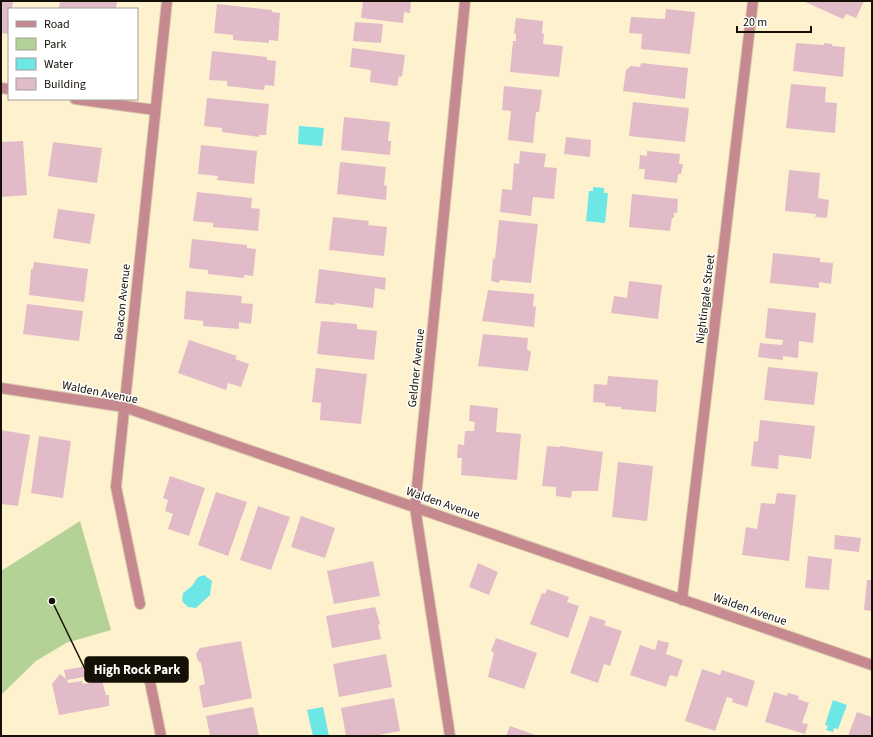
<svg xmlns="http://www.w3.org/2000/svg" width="873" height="737" font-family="'Source Sans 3',sans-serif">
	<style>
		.green { fill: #b4d295 }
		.water { fill: #6ce7e6 }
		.building { fill: #e2bbc8 }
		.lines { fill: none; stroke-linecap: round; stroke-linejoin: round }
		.minor-casing { stroke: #d9cdae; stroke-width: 12 }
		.minor { stroke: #c68990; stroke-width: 10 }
		.labels { text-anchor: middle; stroke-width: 3; stroke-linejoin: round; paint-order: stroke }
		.street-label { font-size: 12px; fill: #151005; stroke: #fff }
		.leader { fill: none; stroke: #151005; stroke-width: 1.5 }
		.callout-dot { fill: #151005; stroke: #fff; stroke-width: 1.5 }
		.callout { fill: #151005; stroke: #151005; stroke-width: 1.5 }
		.callout-label { font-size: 13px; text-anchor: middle; font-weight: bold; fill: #fff }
	</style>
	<rect width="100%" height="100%" fill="#fef1ce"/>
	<path class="green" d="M80 521 111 630 66 643 36 661 1 695V571Z"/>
	<path class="water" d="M299 126 324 128 322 146 298 144Z
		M593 187 604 188V193H608L605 223 586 221 589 191H593Z
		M204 575 212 581 210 595 196 608 188 607 182 601 183 593 192 586 198 577Z
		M833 700 847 705 838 729 834 728 833 732 826 730 828 726 825 725Z
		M323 707 329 736H313L307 710Z"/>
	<path class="building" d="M1 1H13L12 9H9V34L1 33Z
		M60 1H117L116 9 59 8Z
		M363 1H411L410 13 404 12 403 23 361 18Z
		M803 1H864L856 18 846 14 843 19Z
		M217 4 272 10V12L280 13 278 41 269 40V43L233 40V35L214 33Z
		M666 9 695 12 690 54 641 49 642 34 629 33 631 17 665 19Z
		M516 18 543 21 542 33 544 34 543 44 563 46 559 77 510 72 513 41H516V34L514 33Z
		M355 22 383 24 381 43 353 41Z
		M796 43 824 45V43L832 44V46L845 47 843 77 793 71Z
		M352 48 405 55 402 77 399 76 397 86 370 82 371 70 350 67Z
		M212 51 267 57V60L276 61 274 86 265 85 264 90 227 86V81L209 80Z
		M641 63 688 68 685 99 623 91 626 70 631 66 640 67Z
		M791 84 826 87 825 102 837 103 835 133 786 128Z
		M504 86 542 90 539 112H536L533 143 508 140 511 111 502 110Z
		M207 98 269 104 266 135H259V137L222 132V128L204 126Z
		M633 102 689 108 685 142 629 136Z
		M344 117 390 122 388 141H391L390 155 341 150Z
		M566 137 591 140 590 157 564 154Z
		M23 141 27 195 1 197V142Z
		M53 142 102 148 97 183 48 176Z
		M201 145 257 151 254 184 217 180 218 176 198 174Z
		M520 151 546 154 544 167 557 168 554 199 533 197 531 216 500 212 502 189 512 190 514 163 519 164Z
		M647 151 680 154 679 164H683L681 174H678L677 183 644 179 645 169H639L640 155 647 156Z
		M340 162 386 167 384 185 387 186 386 200 337 194Z
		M789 170 820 173 818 198 829 200 827 218 815 217 816 214 785 211Z
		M197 192 252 198 251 208 260 209 258 231 213 227V223L193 221Z
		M632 194 678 199 677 213H674V218H672L670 231 629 227Z
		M58 209 95 214 90 244 53 238Z
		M333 217 369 221 368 225 387 227 384 256 329 250Z
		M499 220 538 224 531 283 500 280 499 283 491 281 493 258 495 259Z
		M192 239 247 245V248L256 249 253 276 244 275V278L208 274V270L189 268Z
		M773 253 820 258V262L833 263 831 284 819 282V288L770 283Z
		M34 262 88 269 84 302 29 295 31 269H33Z
		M319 269 386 278 385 290 375 288 373 308 335 303V305L315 303Z
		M629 281 662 285 658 319 611 313 614 296 627 298Z
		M488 290 534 294 533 306 536 307 534 327 482 321Z
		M186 291 242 296 241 303 253 304 251 324 239 322V329L203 326V321L184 319Z
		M27 304 83 311 79 341 23 334Z
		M768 308 816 313 813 343 799 341 798 358 783 356V360L758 357 760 343 782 345 783 340 765 338Z
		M321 321 357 324V329L377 331 374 360 317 354Z
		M483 334 528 338 527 349 531 352 528 371 478 366Z
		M189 340 237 356 235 359 249 364 241 387 228 383 226 390 178 373Z
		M768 367 818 372 814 405 764 400Z
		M316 368 367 374 361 424 320 420 321 403 312 402Z
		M608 376 658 380 656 412 621 409V407L605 406V403L593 402 594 384 607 385Z
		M470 405 498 408 496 432 521 434 517 480 461 475 462 458H457L458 444 464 445 465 431H474L475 422 469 421Z
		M760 420 815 426 811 459 779 455 778 469 751 466 754 441 758 442Z
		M1 430 30 435 18 506 1 504Z
		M39 436 71 441 63 498 31 493Z
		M547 446 560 447V446L603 452 598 491H572L571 498 556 496V487L542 486Z
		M618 462 653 466 647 521 612 517Z
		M170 476 205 488 189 536 168 529 173 514 165 511 168 500 163 498Z
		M216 492 247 502 228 556 198 545Z
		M777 493 796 495 789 561 742 555 746 527 757 529 761 503 775 504Z
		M258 506 290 517 271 570 240 560Z
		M301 516 335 528 325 558 291 547Z
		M835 535 861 538 859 552 834 549Z
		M808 556 832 559 829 590 805 588Z
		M373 561 380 596 334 604 327 571Z
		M478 563 498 572 489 595 469 587Z
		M867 580H872V611L864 610Z
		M547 589 569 597 567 602 579 606 568 638 530 624 542 593 545 594Z
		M375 607 380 624 378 625 381 639 332 648 326 616Z
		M590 616 606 621 604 625 622 631 610 666 604 664 598 683 570 673Z
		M496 638 537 653 524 689 488 677 494 653 491 651Z
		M658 640 669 643 666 654 683 660 677 677 670 675 666 687 630 675 640 645 655 650Z
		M241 641 252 698 203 708 199 686 205 684 201 663 198 661 196 654 200 648Z
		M386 654 392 687 339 697 333 664Z
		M87 666 89 676 67 680 68 683 82 681 83 684 102 681 106 695H109V706L59 715 52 684 60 674 66 679 64 670Z
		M702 669 720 675 722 670 755 681 747 707 732 702 733 699 727 697 715 731 685 721Z
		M774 692 787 696 788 693 799 696 798 699 809 703 802 723 808 724 805 734 765 722Z
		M394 698 400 731 373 736H346L341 708Z
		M253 707 259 736H210L206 716Z
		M857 712 872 717V736H848Z
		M510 726 538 736H506Z"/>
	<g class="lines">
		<g class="minor-casing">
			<path id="minor" d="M1 88 9 89
				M75 99 155 110
				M1 388 124 407 872 665
				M682 600 753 1
				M140 604 116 487 167 1
				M147 667 161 736
				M450 736 415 507 465 1"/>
		</g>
		<use href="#minor" class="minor"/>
	</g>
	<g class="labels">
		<g class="street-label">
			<text transform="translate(705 299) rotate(-83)" y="4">Nightingale Street</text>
			<text transform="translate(122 302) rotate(-84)" y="4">Beacon Avenue</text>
			<text transform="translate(416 368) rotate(-84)" y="4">Geldner Avenue</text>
			<text transform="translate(100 392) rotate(11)" y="4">Walden Avenue</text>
			<text transform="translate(443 503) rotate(19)" y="4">Walden Avenue</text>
			<text transform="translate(750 609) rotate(19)" y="4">Walden Avenue</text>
		</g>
	</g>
	<path class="leader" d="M52 601L85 669"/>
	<circle class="callout-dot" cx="52" cy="601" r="4"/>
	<rect class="callout" x="85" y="657" width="103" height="25" rx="4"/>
	<g class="callout-label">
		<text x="137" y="674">High Rock Park</text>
	</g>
	<rect width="873" height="737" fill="none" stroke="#151005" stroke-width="4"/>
	<rect x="8" y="8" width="130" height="92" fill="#ffffff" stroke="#a19f9b"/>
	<rect x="16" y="21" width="20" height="6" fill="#c68990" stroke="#a19f9b"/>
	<text x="44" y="28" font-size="12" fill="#151005">Road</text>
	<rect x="16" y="38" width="20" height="12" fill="#b4d295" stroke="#a19f9b"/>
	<text x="44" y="48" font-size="12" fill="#151005">Park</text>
	<rect x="16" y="58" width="20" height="12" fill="#6ce7e6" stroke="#a19f9b"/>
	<text x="44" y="68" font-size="12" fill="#151005">Water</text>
	<rect x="16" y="78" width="20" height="12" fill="#e2bbc8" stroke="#a19f9b"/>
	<text x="44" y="88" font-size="12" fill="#151005">Building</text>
	<path d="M737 26v6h74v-6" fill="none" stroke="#151005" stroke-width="2"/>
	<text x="743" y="26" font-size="12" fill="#151005" stroke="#ffffff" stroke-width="3" paint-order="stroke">20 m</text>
</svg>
